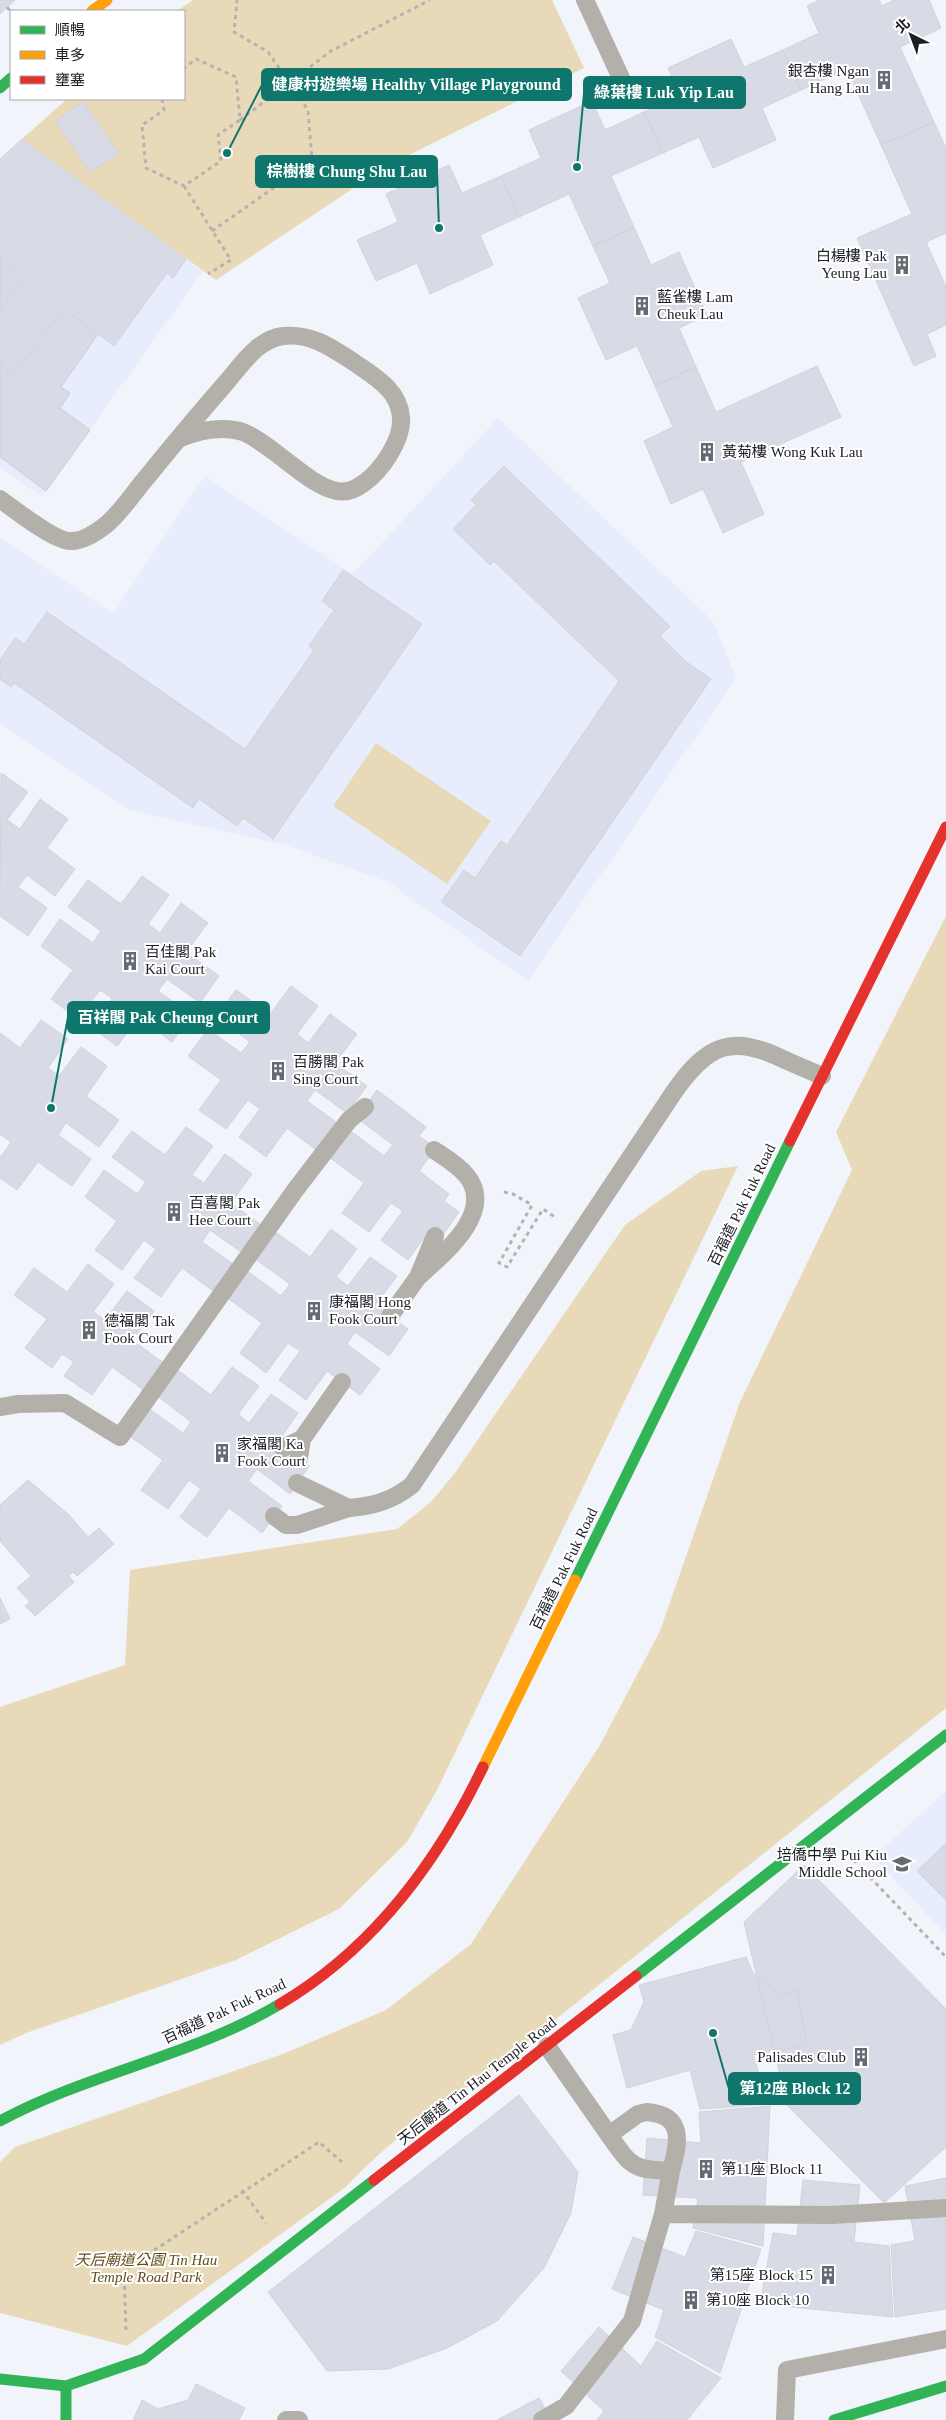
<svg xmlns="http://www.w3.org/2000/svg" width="946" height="2420" font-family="'Times New Roman','Noto Sans TC',serif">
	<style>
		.built { fill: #e8edfd }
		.green { fill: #e8dab9 }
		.building { fill: #d8dbe6; stroke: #d1d3da }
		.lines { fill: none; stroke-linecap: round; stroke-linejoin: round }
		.path { stroke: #b4b3af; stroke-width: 3; stroke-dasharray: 4 4; stroke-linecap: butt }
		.lane { stroke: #b3b0a9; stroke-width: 18 }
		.fast { stroke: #30b455; stroke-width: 11 }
		.slow { stroke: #ff9f0a; stroke-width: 11 }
		.jam { stroke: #e5322d; stroke-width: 11 }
		.lane-bridge { stroke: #b3b0a9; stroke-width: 18 }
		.labels { text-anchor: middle; stroke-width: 4; stroke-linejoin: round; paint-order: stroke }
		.poi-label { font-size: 15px; fill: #1c1e25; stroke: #fff; text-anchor: start }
		.street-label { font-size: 15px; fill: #1c1e25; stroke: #fff }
		.park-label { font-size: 15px; font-style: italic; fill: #624d18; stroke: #fff }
		.leader { fill: none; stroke: #0f766e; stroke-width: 2 }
		.callout-dot { fill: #0f766e; stroke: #fff; stroke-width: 2 }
		.callout { fill: #0f766e; stroke: #0f766e; stroke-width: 2 }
		.callout-label { font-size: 16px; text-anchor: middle; font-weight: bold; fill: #fff }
	</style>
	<rect width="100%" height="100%" fill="#f2f4fb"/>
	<path class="built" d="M22 139 203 271 42 497 0 468V159Z
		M498 418 713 621 736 678 528 981 388 882 289 846 129 810 0 724V538L113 614 205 476 353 574Z
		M946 1791V1843L918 1871 946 1900V1935L873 1857Z"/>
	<path class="green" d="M193 0H552L584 68 385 167 216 280 22 139 67 99H184V11H177Z
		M376 743 491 821 447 884 333 806Z
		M946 916V1708L481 2079C433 2106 385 2146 347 2186L127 2346 0 2313V2162L15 2147 283 2054 386 2010 471 1944 600 1745 660 1631 740 1402 852 1170 836 1132Z
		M738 1166 438 1788 407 1842 339 1909 236 1960 26 2033 0 2045V1707L125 1665 130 1570 397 1529 431 1502 455 1473 625 1225 701 1171Z"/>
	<path class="building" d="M0 0H15L0 14Z
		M819 0H879L882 6 894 0H929L941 28 900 47 934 122 881 145 847 69 801 90 783 50 819 33 807 6Z
		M731 39 744 67 783 50 801 90 762 108 776 140 713 168 699 137 663 153 644 112 681 96 668 68Z
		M592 101 605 130 644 112 663 153 611 176 634 227 593 246 569 194 519 217 501 176 541 158 529 130Z
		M83 102 119 153 90 172 55 121Z
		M934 122 946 148V233L926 242 946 287V325L927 334 936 356 914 366 857 238 912 214 881 145Z
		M22 139 186 259 173 278 167 273 114 346 98 334 61 387 70 393 60 408 90 430 46 491 0 457V159Z
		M449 165 462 193 501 176 519 217 480 235 493 265 430 294 417 263 376 281 357 240 398 222 386 194Z
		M634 227 651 265 679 252 707 315 679 328 696 367 655 386 637 346 606 360 578 298 610 283 593 246Z
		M0 258 26 276 0 312Z
		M63 308 98 334 61 387 70 393 60 408 90 430 46 491 0 457V365L14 375Z
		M817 366 841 417 741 462 764 514 723 533 703 489 671 504 644 441 673 427 655 386 696 367 716 412Z
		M504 466 670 626 660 636 685 661 711 679 520 956 441 902 464 870 475 878 501 841 507 845 619 681 494 561 490 565 453 529 476 505 471 500Z
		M343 570 422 624 273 839 243 818 237 826 199 799 193 808 14 683 11 687 0 679V660L15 638 24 644 47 612 245 749 314 650 309 646 334 610 322 601Z
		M1 773 28 792 7 820 20 829 40 799 68 819 47 848 75 869 55 896 27 875 18 887 47 908 28 936 0 916Z
		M142 876 169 895 148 924 160 933 181 903 208 923 186 952 219 976 200 1003 167 979 158 991 192 1015 172 1042 139 1018 117 1046 91 1027 112 998 100 990 78 1019 51 999 73 970 41 946 60 919 93 943 101 931 68 907 88 880 121 904Z
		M291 986 318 1006 297 1034 308 1043 330 1014 357 1034 335 1063 367 1086 347 1113 315 1090 307 1101 340 1125 319 1152 287 1128 266 1157 239 1137 260 1109 248 1100 226 1129 199 1110 221 1080 188 1056 208 1029 241 1053 250 1042 216 1017 236 990 270 1014Z
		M41 1020 68 1039 48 1068 59 1076 81 1047 107 1066 86 1096 119 1120 99 1147 66 1123 58 1135 91 1159 72 1186 38 1162 17 1190 0 1178V1158L11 1142 0 1134V1033L20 1048Z
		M377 1090 426 1127 419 1136 436 1148 419 1171 449 1194 444 1201 459 1212 440 1239 429 1231 408 1260 381 1240 403 1211 391 1203 369 1232 342 1213 364 1183 329 1157 349 1130 384 1156 393 1145 357 1118Z
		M186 1127 213 1146 192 1175 204 1183 225 1154 252 1174 231 1203 264 1227 244 1254 210 1230 202 1242 236 1266 216 1293 182 1268 161 1297 134 1278 156 1249 144 1240 122 1270 95 1250 117 1221 85 1197 104 1170 137 1194 146 1182 112 1157 132 1131 165 1155Z
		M331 1229 357 1249 336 1277 348 1286 370 1257 397 1276 375 1305 408 1329 389 1356 355 1332 347 1344 380 1369 360 1395 327 1371 306 1400 279 1380 300 1351 288 1343 266 1373 240 1353 262 1323 226 1297 246 1270 281 1296 290 1284 254 1258 274 1231 310 1257Z
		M88 1264 114 1284 93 1312 105 1320 127 1291 154 1311 132 1340 165 1364 145 1391 112 1367 92 1395 64 1376 74 1362 62 1354 52 1368 25 1348 47 1319 14 1295 34 1268 67 1292Z
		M232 1367 259 1386 238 1414 249 1423 271 1394 298 1413 277 1443 309 1466 290 1494 257 1469 248 1481 282 1506 262 1533 229 1508 207 1537 180 1517 201 1489 189 1480 168 1509 141 1490 163 1460 127 1434 148 1408 183 1433 191 1422 156 1395 175 1368 211 1395Z
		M28 1480 69 1515 88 1537 99 1528 114 1544 77 1576 73 1572 69 1576 74 1582 35 1616 25 1606 30 1602 17 1588 31 1576 0 1541V1505Z
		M0 1598 10 1619 0 1624Z
		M946 1843V1900L917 1871Z
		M804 1865 946 2009V2147L884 2203 787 2105 744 1922Z
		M746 1957 753 1973 781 1996 797 1990 807 2045 753 2055 769 2104 700 2109 690 2070 627 2088 613 2035 631 2030 644 2002 639 1985Z
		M519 2095 578 2172 571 2213 544 2268 497 2321 447 2348 388 2369 327 2371 268 2292Z
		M770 2106 763 2246 693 2228 698 2198 643 2195 647 2138 701 2143 699 2112Z
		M946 2178V2309L895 2317 891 2245 915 2241 905 2186Z
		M803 2180 860 2185 854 2242 889 2246 893 2317 760 2304 773 2233 797 2236Z
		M696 2231 761 2249 720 2373 655 2337 664 2310 612 2289 633 2237 685 2257Z
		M599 2327 641 2366 657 2341 721 2378 687 2420H597L604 2411 561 2371Z
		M196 2384 245 2408 239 2420H133L142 2400 158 2409 188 2400Z
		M539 2398 552 2420H497Z"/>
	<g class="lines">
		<path class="path" d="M7 7 11 12
			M162 99 164 110 142 125 146 168 184 186 221 161 218 135 240 120 236 77 196 59 184 68
			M240 120 331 51 430 0
			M184 186 231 260 208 274
			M212 231 312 161 308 110 268 52 234 32 237 0
			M504 1192 513 1194 532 1205 499 1263 507 1267 543 1209 555 1217
			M848 1854 946 1957
			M242 2190 266 2223
			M126 2330 124 2270 319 2142 342 2162"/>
		<path class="lane" d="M585 0 621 78
			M0 499C14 509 54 541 70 541 83 542 97 532 107 524 122 511 134 492 147 477 172 446 198 415 224 385 240 367 257 339 283 336 312 333 332 348 355 363 375 377 399 390 401 417 403 440 381 471 364 483 356 489 347 493 337 491 310 487 272 444 243 432 223 425 197 431 178 439
			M785 1060 822 1076
			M418 1277C442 1255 496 1213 467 1176 458 1165 446 1158 434 1150
			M390 1316 418 1277 435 1236
			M0 1407 18 1404 65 1403 120 1437 296 1189 349 1120 365 1107
			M283 1448 302 1439
			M299 1458 302 1439 342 1382
			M297 1483 349 1508
			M274 1516 286 1525H297L349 1508
			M547 2046 609 2135
			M647 2112C685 2115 679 2143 671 2171 632 2170 631 2166 609 2135L638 2114Z
			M663 2214 832 2215 946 2208
			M286 2420H299
			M542 2420 566 2406 632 2321 663 2214 671 2171"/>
		<path class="fast" d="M0 88 11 78
			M575 1580 790 1141
			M636 1976 946 1735
			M0 2121C89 2073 193 2056 280 2004
			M0 2379 66 2386 144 2359 374 2180
			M66 2386V2420
			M834 2420 946 2386"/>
		<path class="slow" d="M92 11 107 0
			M483 1767 575 1580"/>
		<path class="jam" d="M790 1141 946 827
			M280 2004C373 1949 437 1863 483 1767
			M374 2180 636 1976"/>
		<path class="lane-bridge" d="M349 1508C373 1506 392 1501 412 1485L674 1092C707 1045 731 1033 785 1060
			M785 2420 787 2370 946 2339"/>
	</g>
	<defs>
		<g id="building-bare" transform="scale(1.5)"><path d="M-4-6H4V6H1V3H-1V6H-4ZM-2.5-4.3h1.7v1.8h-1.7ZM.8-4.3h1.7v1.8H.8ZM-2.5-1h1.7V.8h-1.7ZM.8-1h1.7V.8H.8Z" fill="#676970" stroke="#fff" stroke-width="2.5" paint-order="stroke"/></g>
		<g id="school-bare" transform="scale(1.5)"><path d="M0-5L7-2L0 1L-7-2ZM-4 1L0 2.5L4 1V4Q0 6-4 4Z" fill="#676970" stroke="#fff" stroke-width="2.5" paint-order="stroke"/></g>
	</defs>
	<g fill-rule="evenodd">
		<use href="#building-bare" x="884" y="80"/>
		<use href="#building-bare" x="902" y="265"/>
		<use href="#building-bare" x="642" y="306"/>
		<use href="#building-bare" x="707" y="452"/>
		<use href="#building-bare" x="130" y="961"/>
		<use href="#building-bare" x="278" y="1071"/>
		<use href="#building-bare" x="174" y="1212"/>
		<use href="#building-bare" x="314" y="1311"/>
		<use href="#building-bare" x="89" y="1330"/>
		<use href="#building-bare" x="222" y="1453"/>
		<use href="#school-bare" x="902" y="1864"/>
		<use href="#building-bare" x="861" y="2057"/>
		<use href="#building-bare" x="706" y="2169"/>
		<use href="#building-bare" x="828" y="2275"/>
		<use href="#building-bare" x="691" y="2300"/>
	</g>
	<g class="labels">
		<g class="poi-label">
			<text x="869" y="76" text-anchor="end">銀杏樓 Ngan<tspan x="869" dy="17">Hang Lau</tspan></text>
			<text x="887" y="261" text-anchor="end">白楊樓 Pak<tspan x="887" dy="17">Yeung Lau</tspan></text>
			<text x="657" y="302">藍雀樓 Lam<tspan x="657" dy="17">Cheuk Lau</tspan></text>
			<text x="722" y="457">黃菊樓 Wong Kuk Lau</text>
			<text x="145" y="957">百佳閣 Pak<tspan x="145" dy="17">Kai Court</tspan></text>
			<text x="293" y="1067">百勝閣 Pak<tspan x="293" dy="17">Sing Court</tspan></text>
			<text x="189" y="1208">百喜閣 Pak<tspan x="189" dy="17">Hee Court</tspan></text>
			<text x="329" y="1307">康福閣 Hong<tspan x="329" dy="17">Fook Court</tspan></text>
			<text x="104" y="1326">德福閣 Tak<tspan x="104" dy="17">Fook Court</tspan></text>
			<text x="237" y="1449">家福閣 Ka<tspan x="237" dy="17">Fook Court</tspan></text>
			<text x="887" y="1860" text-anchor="end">培僑中學 Pui Kiu<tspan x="887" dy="17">Middle School</tspan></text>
			<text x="846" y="2062" text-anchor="end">Palisades Club</text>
			<text x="721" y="2174">第11座 Block 11</text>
			<text x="813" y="2280" text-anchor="end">第15座 Block 15</text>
			<text x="706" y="2305">第10座 Block 10</text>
		</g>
		<g class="street-label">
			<text transform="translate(742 1205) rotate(-64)" y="5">百福道 Pak Fuk Road</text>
			<text transform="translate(564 1569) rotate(-64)" y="5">百福道 Pak Fuk Road</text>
			<text transform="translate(224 2011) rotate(-25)" y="5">百福道 Pak Fuk Road</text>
			<text transform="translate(477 2081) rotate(-38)" y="5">天后廟道 Tin Hau Temple Road</text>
		</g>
		<g class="park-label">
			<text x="146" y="2265">天后廟道公園 Tin Hau<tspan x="146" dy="17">Temple Road Park</tspan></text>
		</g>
	</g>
	<path class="leader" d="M227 153L262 85M577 167L584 93M439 228L437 171M51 1108L68 1017M713 2033L729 2089"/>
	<g class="callout-dot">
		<circle cx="227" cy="153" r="5"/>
		<circle cx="577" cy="167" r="5"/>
		<circle cx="439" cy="228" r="5"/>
		<circle cx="51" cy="1108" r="5"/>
		<circle cx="713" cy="2033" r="5"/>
	</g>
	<g class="callout">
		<rect x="262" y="69" width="309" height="31" rx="5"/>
		<rect x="584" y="77" width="161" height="31" rx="5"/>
		<rect x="256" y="156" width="181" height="31" rx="5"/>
		<rect x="68" y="1002" width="201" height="31" rx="5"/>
		<rect x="729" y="2073" width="131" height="31" rx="5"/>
	</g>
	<g class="callout-label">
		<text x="416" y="90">健康村遊樂場 Healthy Village Playground</text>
		<text x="664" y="98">綠葉樓 Luk Yip Lau</text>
		<text x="347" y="177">棕樹樓 Chung Shu Lau</text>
		<text x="168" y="1023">百祥閣 Pak Cheung Court</text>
		<text x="795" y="2094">第12座 Block 12</text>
	</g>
	<rect x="10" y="10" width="175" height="90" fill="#ffffff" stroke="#a4a5a8"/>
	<rect x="20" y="26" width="25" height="8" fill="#30b455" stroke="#a4a5a8"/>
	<text x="55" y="35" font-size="15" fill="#1c1e25">順暢</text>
	<rect x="20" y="51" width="25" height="8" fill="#ff9f0a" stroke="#a4a5a8"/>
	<text x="55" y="60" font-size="15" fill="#1c1e25">車多</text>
	<rect x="20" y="76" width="25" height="8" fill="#e5322d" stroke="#a4a5a8"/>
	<text x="55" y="85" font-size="15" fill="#1c1e25">壅塞</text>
	<g transform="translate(911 35) rotate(318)" stroke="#ffffff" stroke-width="4" paint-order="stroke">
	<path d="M0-4L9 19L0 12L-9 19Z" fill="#1c1e25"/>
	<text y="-8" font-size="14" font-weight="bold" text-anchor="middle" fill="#1c1e25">北</text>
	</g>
</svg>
